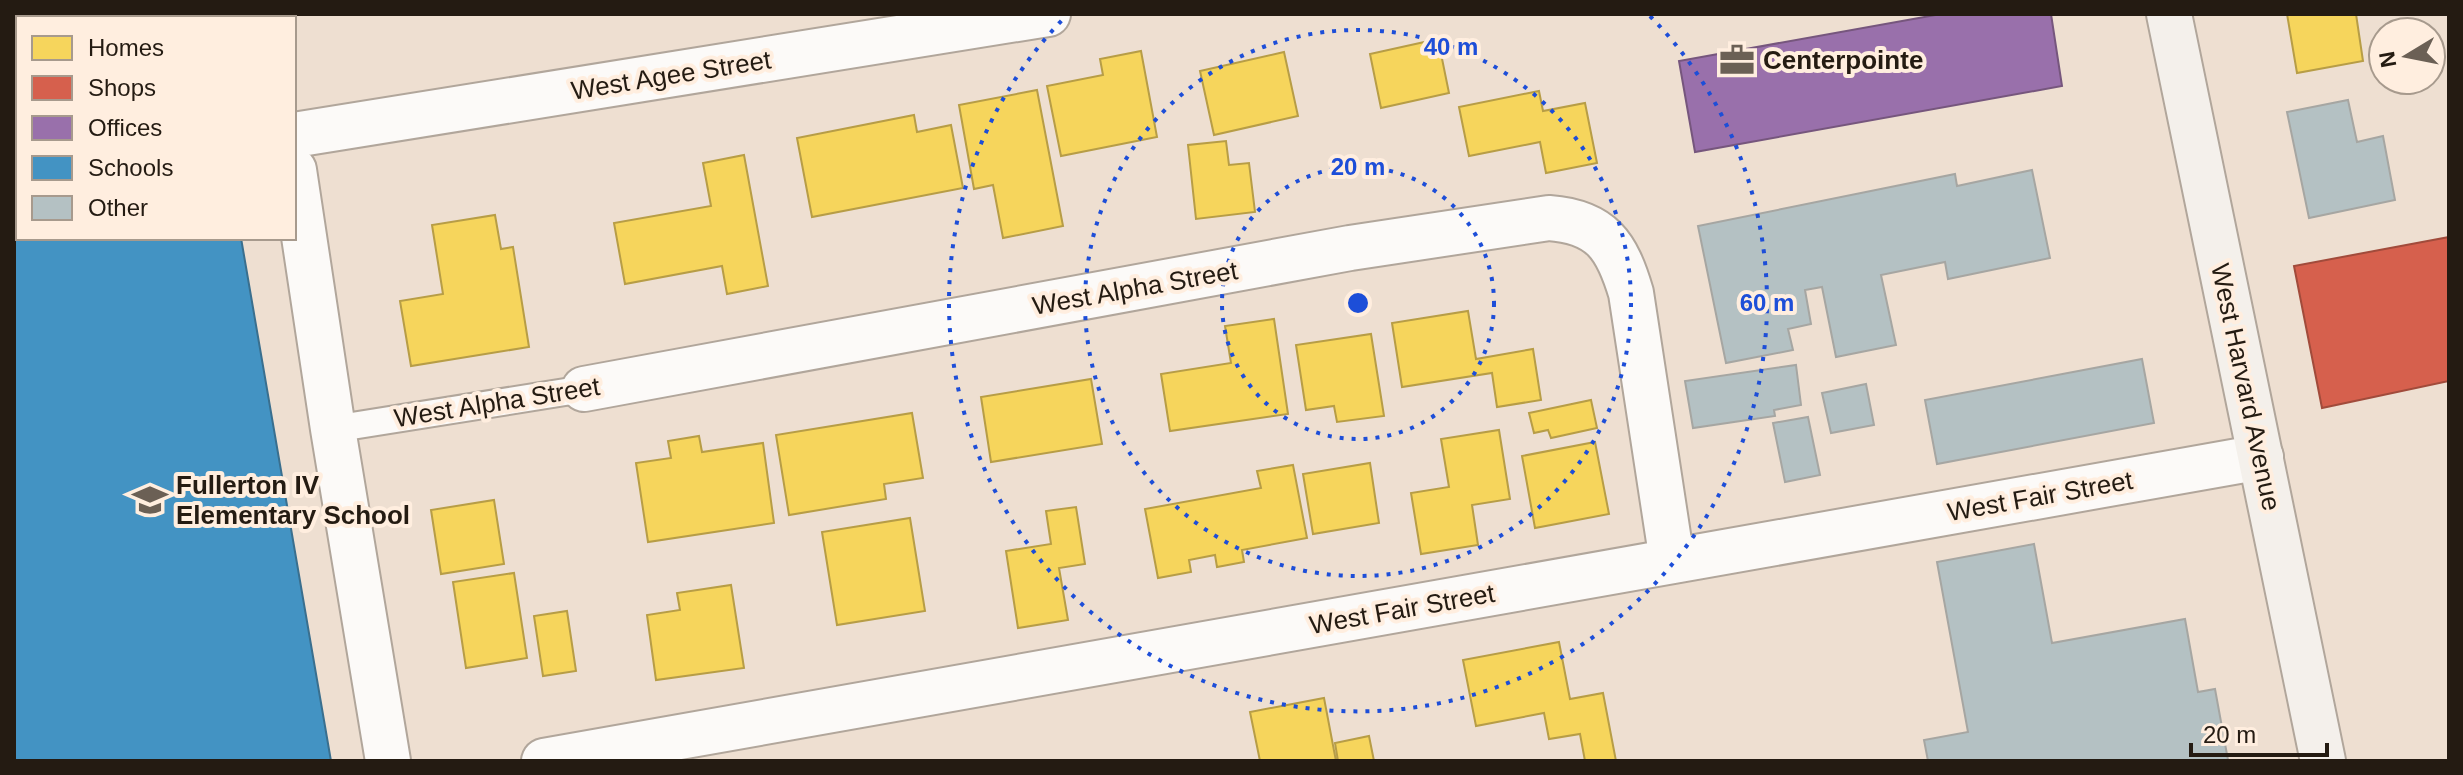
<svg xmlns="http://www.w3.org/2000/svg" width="2463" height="775" font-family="Helvetica,sans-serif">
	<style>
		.homes { fill: #f6d55c; stroke: #b79d46; stroke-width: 2 }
		.shops { fill: #d6604d; stroke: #a14b3b; stroke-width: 2 }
		.offices { fill: #9970ab; stroke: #76567d; stroke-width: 2 }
		.schools { fill: #4393c3; stroke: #3a6f8e; stroke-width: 2 }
		.building { fill: #b4c1c3; stroke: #a6a6a2; stroke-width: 2 }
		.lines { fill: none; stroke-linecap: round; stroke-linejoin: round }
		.service-casing { stroke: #b1a69b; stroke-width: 30 }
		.minor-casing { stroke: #b1a69b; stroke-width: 48 }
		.secondary-casing { stroke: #b1a69b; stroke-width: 48 }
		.service { stroke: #fcfaf8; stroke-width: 26 }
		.minor { stroke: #fcfaf8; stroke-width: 44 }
		.secondary { stroke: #f4f0eb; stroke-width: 44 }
		.ring { fill: none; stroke: #1d4ed8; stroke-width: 4; stroke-dasharray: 4 8 }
		.labels { text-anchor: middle; stroke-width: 8; stroke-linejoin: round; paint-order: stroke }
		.poi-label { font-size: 26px; font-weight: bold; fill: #241b12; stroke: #ffeedf; text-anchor: start }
		.street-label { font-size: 26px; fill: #241b12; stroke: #ffeedf }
		.centre { fill: #1d4ed8; stroke: #ffeedf; stroke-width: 4 }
		.ring-label { font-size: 24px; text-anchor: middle; font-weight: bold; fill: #1d4ed8; stroke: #ffeedf; stroke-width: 8; stroke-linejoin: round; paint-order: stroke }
	</style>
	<rect width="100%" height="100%" fill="#eedfd1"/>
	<path class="homes" d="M125 14H173V18H126Z
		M2287 14H2356L2363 61 2297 73Z
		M1438 39 1449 93 1381 108 1370 54Z
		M1141 51 1157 137 1061 156 1047 86 1103 75 1100 59Z
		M1284 52 1298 116 1214 135 1200 71Z
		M1037 90 1063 226 1003 238 993 185 974 189 959 105Z
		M1539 91 1543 111 1585 103 1597 163 1546 173 1540 142 1469 156 1459 107Z
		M914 115 917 132 951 125 963 188 812 217 797 138Z
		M1226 141 1229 165 1249 163 1255 212 1196 219 1188 145Z
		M744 155 768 286 727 294 722 266 625 284 614 223 711 206 703 163Z
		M495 215 501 249 513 247 529 347 411 366 400 301 443 294 432 225Z
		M1468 311 1476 359 1533 349 1541 400 1497 407 1492 373 1402 387 1392 323Z
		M1274 319 1288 414 1170 431 1161 374 1231 363 1225 326Z
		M1371 334 1384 416 1337 422 1334 406 1306 410 1296 345Z
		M1091 379 1102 444 991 462 981 397Z
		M1591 400 1597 428 1551 438 1548 430 1534 433 1529 413Z
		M912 413 923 478 884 484 886 499 789 515 776 435Z
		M1499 430 1510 499 1472 505 1478 545 1421 554 1411 493 1449 487 1441 439Z
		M699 436 702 452 763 443 774 523 648 542 636 463 671 458 668 441Z
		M1595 442 1609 514 1535 528 1522 456Z
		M1370 463 1379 523 1313 534 1303 474Z
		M1293 465 1307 538 1242 550 1244 562 1217 567 1215 555 1189 560 1191 572 1158 578 1145 509 1261 488 1257 471Z
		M494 500 504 564 441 574 431 510Z
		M1076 507 1085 564 1059 568 1068 620 1018 628 1006 551 1051 544 1046 511Z
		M910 518 925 611 837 625 822 532Z
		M514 573 527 658 466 668 453 582Z
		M731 585 744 668 656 680 647 615 680 610 677 593Z
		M567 611 576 671 543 676 534 616Z
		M1559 642 1570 699 1603 693 1616 761H1585L1580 734 1549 739 1544 713 1476 726 1463 660Z
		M1324 698 1336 761H1260L1250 712Z
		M1369 736 1374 761H1338L1335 743Z"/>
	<path class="shops" d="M2449 237V381L2322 408 2294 266Z"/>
	<path class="offices" d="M1941 14H2051L2062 86 1695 152 1679 61Z"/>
	<path class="schools" d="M18 232V238H241L331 761H14V234Z"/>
	<path class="building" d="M2348 100 2357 142 2383 136 2395 200 2309 218 2287 112Z
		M2032 170 2050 258 1948 279 1945 262 1881 275 1896 345 1836 357 1822 287 1805 290 1811 324 1788 329 1793 350 1726 363 1698 226 1955 174 1957 186Z
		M2142 359 2154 423 1937 464 1925 400Z
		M1796 365 1801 405 1774 410 1775 416 1693 428 1685 381Z
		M1866 384 1874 425 1831 433 1822 393Z
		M1808 417 1820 475 1785 482 1773 423Z
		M2034 544 2052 643 2185 619 2198 692 2215 689 2228 760 1928 761 1924 740 1968 732 1937 562Z"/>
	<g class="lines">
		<g class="service-casing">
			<path id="service" d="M333 429 584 389"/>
		</g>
		<g class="minor-casing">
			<path id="minor" d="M294 135 1048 14
				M294 170 333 429 388 761
				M14 189 18 187
				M584 389 1350 248 1549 218C1602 222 1617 246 1631 293L1672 561
				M544 761 2261 457"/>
		</g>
		<g class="secondary-casing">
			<path id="secondary" d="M2169 14 2323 761"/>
		</g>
		<use href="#service" class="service"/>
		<use href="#minor" class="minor"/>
		<use href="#secondary" class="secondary"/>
	</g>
	<g class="ring">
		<circle cx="1358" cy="303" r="136"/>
		<circle cx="1358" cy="303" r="273"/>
		<path d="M1650 16A409 409 0 1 1 1066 16"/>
	</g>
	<defs>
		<g id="office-bare" transform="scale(2.76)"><path d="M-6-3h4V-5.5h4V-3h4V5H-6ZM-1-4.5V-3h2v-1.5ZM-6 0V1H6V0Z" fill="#6b6055" stroke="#ffeedf" stroke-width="2.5" paint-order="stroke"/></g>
		<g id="school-bare" transform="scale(2.76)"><path d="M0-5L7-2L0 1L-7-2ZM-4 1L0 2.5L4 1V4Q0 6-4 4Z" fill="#6b6055" stroke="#ffeedf" stroke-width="2.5" paint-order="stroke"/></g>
	</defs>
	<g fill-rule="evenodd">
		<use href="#office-bare" x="1737" y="60"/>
		<use href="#school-bare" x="150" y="500"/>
	</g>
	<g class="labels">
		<g class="poi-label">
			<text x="1763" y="69">Centerpointe</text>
			<text x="176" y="494">Fullerton IV<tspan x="176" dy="30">Elementary School</tspan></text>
		</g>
		<g class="street-label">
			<text transform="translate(671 75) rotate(-9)" y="9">West Agee Street</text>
			<text transform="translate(1135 288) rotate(-10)" y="9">West Alpha Street</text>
			<text transform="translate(2246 387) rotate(78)" y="9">West Harvard Avenue</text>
			<text transform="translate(497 402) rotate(-9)" y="9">West Alpha Street</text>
			<text transform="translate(2040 496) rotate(-10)" y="9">West Fair Street</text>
			<text transform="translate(1402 609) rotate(-10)" y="9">West Fair Street</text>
		</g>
	</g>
	<circle cx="1358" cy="303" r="12" class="centre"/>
	<g class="ring-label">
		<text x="1451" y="55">40 m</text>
		<text x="1358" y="175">20 m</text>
		<text x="1767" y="311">60 m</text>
	</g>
	<rect width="2463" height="775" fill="none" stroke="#241b12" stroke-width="32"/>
	<rect x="16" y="16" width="280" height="224" fill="#ffeedf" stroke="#a79a8d" stroke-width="2"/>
	<rect x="32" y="36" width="40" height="24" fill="#f6d55c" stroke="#a79a8d" stroke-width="2"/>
	<text x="88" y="56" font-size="24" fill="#241b12">Homes</text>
	<rect x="32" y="76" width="40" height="24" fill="#d6604d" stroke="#a79a8d" stroke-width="2"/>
	<text x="88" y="96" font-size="24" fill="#241b12">Shops</text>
	<rect x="32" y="116" width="40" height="24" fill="#9970ab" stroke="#a79a8d" stroke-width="2"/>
	<text x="88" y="136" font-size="24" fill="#241b12">Offices</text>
	<rect x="32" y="156" width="40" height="24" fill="#4393c3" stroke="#a79a8d" stroke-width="2"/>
	<text x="88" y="176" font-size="24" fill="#241b12">Schools</text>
	<rect x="32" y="196" width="40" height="24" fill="#b4c1c3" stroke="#a79a8d" stroke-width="2"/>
	<text x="88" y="216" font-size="24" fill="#241b12">Other</text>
	<g transform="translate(2407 56) rotate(260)"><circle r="38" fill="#ffeedf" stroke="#a79a8d" stroke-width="2"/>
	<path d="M0-6L14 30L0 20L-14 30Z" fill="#6b6055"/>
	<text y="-12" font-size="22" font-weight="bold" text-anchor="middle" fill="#241b12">N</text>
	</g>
	<path d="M2191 743v12h136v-12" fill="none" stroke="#241b12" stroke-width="4"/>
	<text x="2203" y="743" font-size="24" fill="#241b12" stroke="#ffeedf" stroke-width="6" paint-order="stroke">20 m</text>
</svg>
